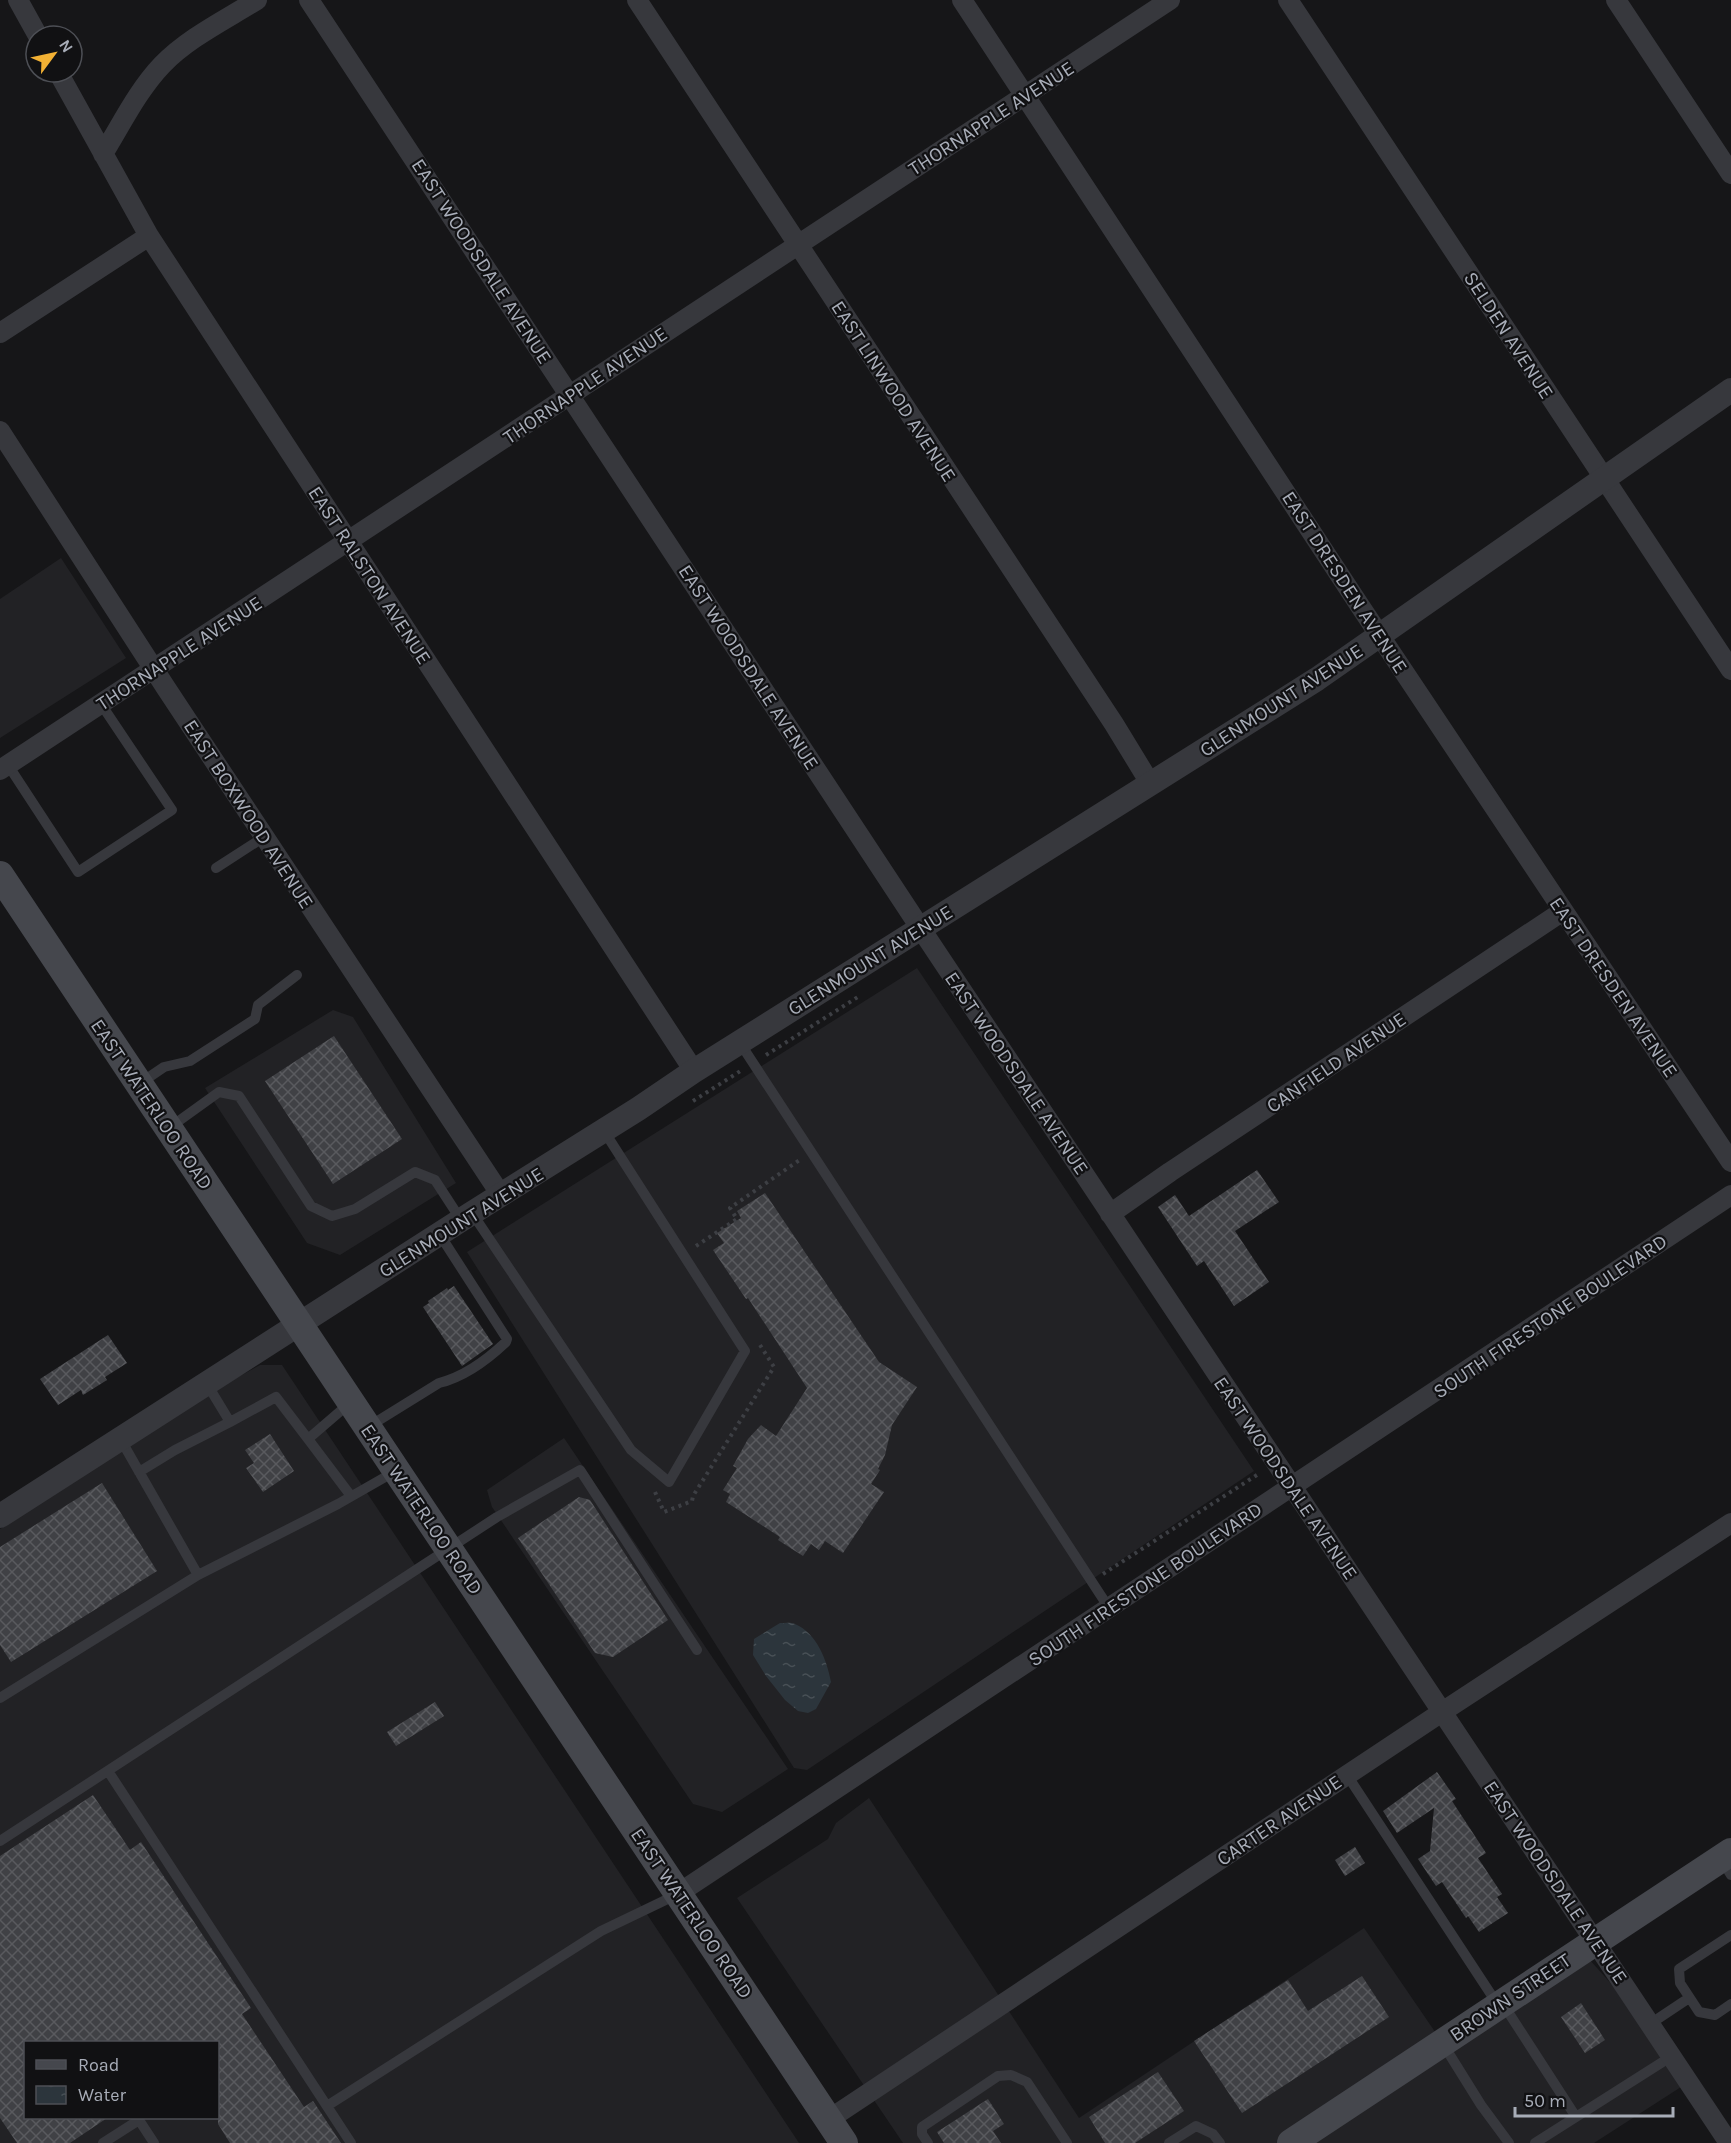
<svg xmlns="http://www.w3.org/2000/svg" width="1731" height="2143" font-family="Karla,sans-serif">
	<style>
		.built { fill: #222225; fill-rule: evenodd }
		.water { fill: url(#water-ripples) }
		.building { fill: url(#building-cross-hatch) }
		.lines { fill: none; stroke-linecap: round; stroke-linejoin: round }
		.path { stroke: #3d3f44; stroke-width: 4; stroke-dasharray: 3 4.5; stroke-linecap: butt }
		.service { stroke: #37383d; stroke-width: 10 }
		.minor { stroke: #37383d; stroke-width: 20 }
		.tertiary { stroke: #37383d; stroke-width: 24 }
		.secondary { stroke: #45474d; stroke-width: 28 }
		.labels { text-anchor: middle; stroke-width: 4.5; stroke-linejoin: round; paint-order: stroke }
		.street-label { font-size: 20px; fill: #a8adb8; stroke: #111113 }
	</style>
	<defs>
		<pattern id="water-ripples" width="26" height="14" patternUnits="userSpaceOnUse" patternTransform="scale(1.5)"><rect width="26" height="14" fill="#2c353c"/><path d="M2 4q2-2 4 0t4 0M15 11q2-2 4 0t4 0" fill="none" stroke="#485056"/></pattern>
		<pattern id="building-cross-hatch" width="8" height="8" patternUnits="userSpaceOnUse" patternTransform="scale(1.5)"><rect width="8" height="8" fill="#404145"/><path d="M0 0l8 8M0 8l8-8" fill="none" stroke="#595a5e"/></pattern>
	</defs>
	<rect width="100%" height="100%" fill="#161618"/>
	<path class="built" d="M61 558 126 658 0 738V599Z
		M917 968 1254 1471 807 1770 794 1768 467 1252Z
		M333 1010 353 1017 456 1183 340 1255 307 1243 205 1088Z
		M260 1365H282L799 2143H0V1529L225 1384ZM26 2042H218V2118H26Z
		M564 1438 788 1769 722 1812 693 1804 492 1507 487 1490Z
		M869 1798 1079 2118 1364 1928 1442 2042 1291 2143H903L737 1898 828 1839 836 1823Z
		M1589 1959 1614 1987 1681 2087 1594 2143H1315Z"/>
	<path class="water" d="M780 1623C785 1623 791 1622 795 1624 817 1633 827 1661 831 1682L816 1709 808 1713 798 1711 785 1700 766 1676 753 1655 754 1639Z"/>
	<path class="building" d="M334 1036 402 1139 333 1184 265 1081Z
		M1257 1170 1279 1202 1235 1231 1269 1282 1234 1306 1204 1261 1197 1266 1158 1207 1175 1195 1189 1216Z
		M765 1193 879 1362 917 1387 892 1425 885 1455 878 1469 880 1470 871 1484 884 1492 843 1553 825 1541 819 1550 811 1544 803 1556 778 1540 780 1537 726 1502 730 1494 723 1490 737 1468 733 1466 748 1439 761 1425 776 1436 807 1388 748 1298 746 1299 713 1250 724 1243 717 1233 741 1218 737 1211Z
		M454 1286 493 1344 462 1366 423 1307 429 1303 428 1301 447 1288 448 1290Z
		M108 1335 127 1363 105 1377 107 1380 83 1395 81 1390 58 1405 40 1379Z
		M270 1434 294 1471 263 1492 246 1468 254 1463 245 1450Z
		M102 1483 157 1571 11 1662 0 1645V1547Z
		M579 1497 590 1500 668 1620 613 1657 595 1653 518 1538Z
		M435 1702 444 1716 396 1746 387 1732Z
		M1437 1772 1456 1799 1452 1801 1486 1853 1478 1858 1502 1894 1497 1897 1508 1913 1479 1932 1468 1916 1466 1918 1442 1882 1436 1886 1418 1859 1430 1851 1434 1808 1397 1833 1383 1811Z
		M93 1795 130 1850 141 1842 251 2008 242 2014 304 2107 313 2101 341 2143H230L218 2124V2043H26V2118H107L70 2143H17L0 2118V1856Z
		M1355 1847 1365 1863 1345 1876 1335 1860Z
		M1362 1976 1389 2017 1242 2113 1194 2041 1288 1980 1308 2011Z
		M1581 2003 1605 2040 1585 2053 1561 2017Z
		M1158 2072 1184 2111 1135 2143H1105L1089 2117Z
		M988 2099 1004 2124 993 2131 1001 2143H944L937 2132Z"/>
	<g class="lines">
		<path class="path" d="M766 1055 861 995
			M693 1101 742 1070
			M696 1246 737 1219 730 1208 801 1159
			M655 1492 664 1512 692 1501 693 1496 774 1367 760 1345
			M1103 1574 1260 1473"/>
		<path class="service" d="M8 765 78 872 172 810 101 704
			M216 868 264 837
			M740 1043 1109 1608
			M139 1084 164 1067 190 1061 255 1019 258 1005 297 975
			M169 1128 219 1092 239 1096 311 1206 332 1216 355 1209 415 1172 435 1180 461 1220
			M472 1213 631 1450 669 1482 745 1351 604 1131
			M207 1384 230 1422 276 1397 308 1439
			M351 1402 308 1439 351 1496
			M368 1427 439 1383C464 1377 488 1359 506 1342L507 1339 440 1235
			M121 1440 198 1575 338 1504 394 1472
			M139 1472 175 1450 230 1422
			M0 1698 198 1575
			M108 1771 351 2143
			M1347 1775 1498 2005
			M0 1841 497 1517 580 1470 697 1650
			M1721 1859 1731 1875
			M1731 1935 1679 1969 1680 1983 1699 2012 1715 2015 1731 2004
			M1503 2004 1576 2117
			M1650 2024 1689 1998
			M1443 2044 1481 2105 1509 2143
			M327 2106 601 1931 676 1895
			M103 2143 139 2120 154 2143
			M928 2143 922 2134V2127L998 2076 1011 2075 1027 2082 1067 2143
			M1169 2143 1196 2126 1213 2134 1220 2143
			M1535 2143 1672 2056"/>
		<path class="minor" d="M18 0 38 36
			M309 0 921 929 1729 2143
			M637 0 1114 724 1150 783
			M962 0 1360 606 1731 1162
			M1288 0 1731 670
			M1616 0 1731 174
			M58 72 149 236 694 1071
			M103 154C121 125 138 90 162 65 188 38 225 20 257 0
			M0 333 149 236
			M0 431 166 688 501 1195
			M0 770 1170 0
			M1110 1214 1170 1172 1563 911
			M679 1893 1731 1195
			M828 2120 1442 1712 1731 1523"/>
		<path class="tertiary" d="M0 1516 472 1213 638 1109 694 1071 1317 679 1731 390"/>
		<path class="secondary" d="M0 875 844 2143
			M1291 2143 1731 1852"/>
	</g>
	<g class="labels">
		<g class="street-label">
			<text transform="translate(991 118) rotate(-33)" y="7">THORNAPPLE AVENUE</text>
			<text transform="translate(482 261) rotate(57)" y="7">EAST WOODSDALE AVENUE</text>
			<text transform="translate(1509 335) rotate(57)" y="7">SELDEN AVENUE</text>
			<text transform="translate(585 385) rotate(-34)" y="7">THORNAPPLE AVENUE</text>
			<text transform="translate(894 391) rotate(57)" y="7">EAST LINWOOD AVENUE</text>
			<text transform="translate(370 575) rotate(57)" y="7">EAST RALSTON AVENUE</text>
			<text transform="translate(1345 582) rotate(57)" y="7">EAST DRESDEN AVENUE</text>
			<text transform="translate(179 653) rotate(-33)" y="7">THORNAPPLE AVENUE</text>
			<text transform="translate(749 667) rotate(57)" y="7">EAST WOODSDALE AVENUE</text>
			<text transform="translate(1281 700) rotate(-33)" y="7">GLENMOUNT AVENUE</text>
			<text transform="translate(249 814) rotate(57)" y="7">EAST BOXWOOD AVENUE</text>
			<text transform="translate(870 960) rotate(-32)" y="7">GLENMOUNT AVENUE</text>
			<text transform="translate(1614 987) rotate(56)" y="7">EAST DRESDEN AVENUE</text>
			<text transform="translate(1336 1062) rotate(-34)" y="7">CANFIELD AVENUE</text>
			<text transform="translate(1017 1073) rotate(56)" y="7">EAST WOODSDALE AVENUE</text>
			<text transform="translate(152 1104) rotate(56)" y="7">EAST WATERLOO ROAD</text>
			<text transform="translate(461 1222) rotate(-32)" y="7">GLENMOUNT AVENUE</text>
			<text transform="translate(1550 1316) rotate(-34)" y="7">SOUTH FIRESTONE BOULEVARD</text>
			<text transform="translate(1286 1478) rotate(56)" y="7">EAST WOODSDALE AVENUE</text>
			<text transform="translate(422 1509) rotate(56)" y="7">EAST WATERLOO ROAD</text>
			<text transform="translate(1145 1584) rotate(-34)" y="7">SOUTH FIRESTONE BOULEVARD</text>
			<text transform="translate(1279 1820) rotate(-34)" y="7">CARTER AVENUE</text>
			<text transform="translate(1556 1882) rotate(56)" y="7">EAST WOODSDALE AVENUE</text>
			<text transform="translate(692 1913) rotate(56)" y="7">EAST WATERLOO ROAD</text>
			<text transform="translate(1510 1997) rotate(-34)" y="7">BROWN STREET</text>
		</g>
	</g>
	<rect x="24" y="2041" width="195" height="78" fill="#111113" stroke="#4d4f55" stroke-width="1.5"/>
	<rect x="36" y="2060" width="30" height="9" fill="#45474d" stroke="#4d4f55" stroke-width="1.5"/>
	<text x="78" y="2071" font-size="18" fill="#a8adb8">Road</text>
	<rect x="36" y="2086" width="30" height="18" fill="url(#water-ripples)" stroke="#4d4f55" stroke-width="1.5"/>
	<text x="78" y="2101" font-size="18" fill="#a8adb8">Water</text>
	<g transform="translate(54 54) rotate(57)"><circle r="28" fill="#111113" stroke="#4d4f55" stroke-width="1.5"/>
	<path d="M0-4.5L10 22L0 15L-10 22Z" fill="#f2b134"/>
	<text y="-9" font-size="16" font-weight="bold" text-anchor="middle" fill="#a8adb8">N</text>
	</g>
	<path d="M1515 2107v9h158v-9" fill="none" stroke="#a8adb8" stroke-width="3"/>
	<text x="1524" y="2107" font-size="18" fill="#a8adb8" stroke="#111113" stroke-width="4.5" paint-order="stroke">50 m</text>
</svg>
